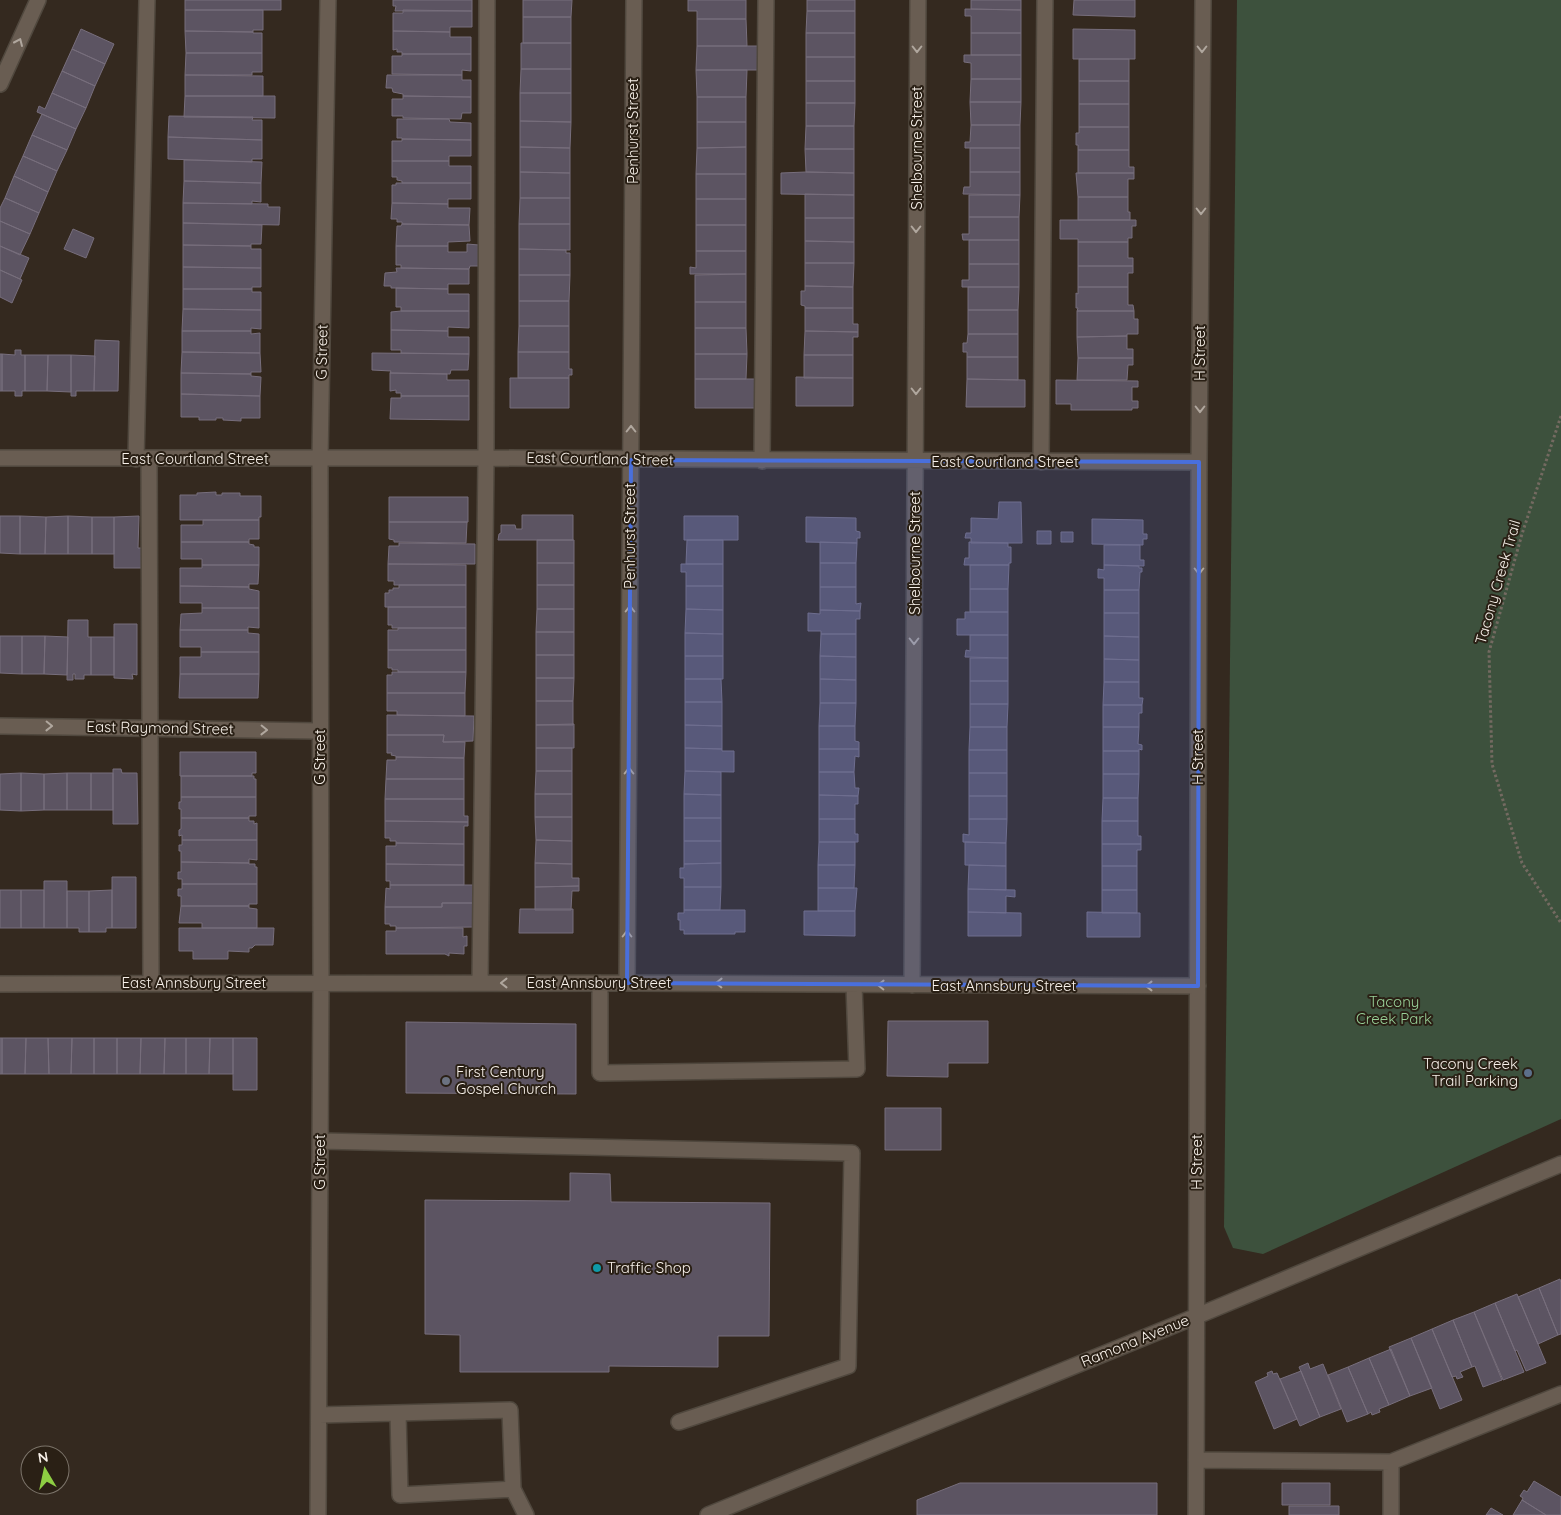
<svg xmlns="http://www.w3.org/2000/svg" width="1561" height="1515" font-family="Quicksand,sans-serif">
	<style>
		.green { fill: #3d513d }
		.building { fill: #5c5462; stroke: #776e7c }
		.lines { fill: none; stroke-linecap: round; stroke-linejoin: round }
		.minor-casing { stroke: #50483e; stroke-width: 18 }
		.path { stroke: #746a61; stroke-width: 3; stroke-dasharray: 2.5 2.5; stroke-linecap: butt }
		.minor { stroke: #695d52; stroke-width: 15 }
		.oneway { stroke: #b0a79e }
		.marked { fill: #496fdc; fill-opacity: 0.2; stroke: #496fdc; stroke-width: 4; stroke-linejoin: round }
		.service-dot { fill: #5c6f8a; stroke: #2a2015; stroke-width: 2 }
		.worship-dot { fill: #6b7280; stroke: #2a2015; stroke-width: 2 }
		.culture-dot { fill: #0f9aa8; stroke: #2a2015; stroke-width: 2 }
		.labels { text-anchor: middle; stroke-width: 4; stroke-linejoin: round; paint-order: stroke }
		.street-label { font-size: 15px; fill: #f8f1ea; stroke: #2a2015 }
		.park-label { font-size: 15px; fill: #99d199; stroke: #2a2015 }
		.poi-label { font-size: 15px; fill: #f8f1ea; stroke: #2a2015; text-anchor: start }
	</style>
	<rect width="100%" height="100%" fill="#34291f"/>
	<path class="green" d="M1237 0H1561V1119L1263 1254 1233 1248 1224 1227Z"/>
	<path class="building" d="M185 0H281V10H185Z
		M393 0H472V11H395L396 6H393Z
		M523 0H572L571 17H523Z
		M688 0H746V19H697V11H688Z
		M807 0H855V11H807Z
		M971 0H1021V10L971 9Z
		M1074 0H1135V17L1073 15Z
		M965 9 1021 10V33H971V16H965Z
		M185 10H263V30H253V32L185 31Z
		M403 10 472 11V27H450V32L393 31V13H403Z
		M807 11H855V33H806Z
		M523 17H571V43H523Z
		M697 19H746L747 46H697Z
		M81 29 114 44 105 64 72 49Z
		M1073 29 1135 30V59H1073Z
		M185 31 253 32V33H262V53H186Z
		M393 31 450 32V37H471V54H402V52H397V49L393 50Z
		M806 33H855V57H806Z
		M971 33H1021V55H971Z
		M521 43H571V69H521Z
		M697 46H759L760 70H696Z
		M72 49 105 64 95 86 62 71Z
		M186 53H262V72H252V75H185Z
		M402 54H471V71L462 70V75L392 74V56H402Z
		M964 55H1021V79H971V63L964 62Z
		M806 57H855V81H806Z
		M1079 59H1129V81H1079Z
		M521 69H571V93H520Z
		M696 70H747L746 97H697Z
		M62 71 95 86 86 108 52 93Z
		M185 75 263 76V96H185Z
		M387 75H462V80H471V97L403 96V94L393 92 392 88H386Z
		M971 79H1021V102H970Z
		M806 81H855V103H806Z
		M1079 81H1129V104H1079Z
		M52 93 86 108 76 129 37 112 39 106 45 109Z
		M520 93H571V122L520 121Z
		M185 96H275V118L184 117Z
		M403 96 471 97V113H462L461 119 403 118V116H392V99H403Z
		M697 97H746V122H697Z
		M970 102H1021L1020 125H971Z
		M806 103H855L854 126H806Z
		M1079 104H1129V127H1079Z
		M42 114 76 129 67 150 32 135Z
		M169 116 253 117 252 120H262V140L168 137Z
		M397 119H449L450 122 471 123V140L402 139V138H397Z
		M520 121 571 122 570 148 520 147Z
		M697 122H746V147L697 148Z
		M971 125H1020V148H965V142H970Z
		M806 126H854V149H805Z
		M1079 127H1129V150H1078V145H1076V133H1079Z
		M32 135 67 150 57 171 23 156Z
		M168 137 262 140V159H252V162L168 159Z
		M402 139 471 140V156H449V161H392V141H402Z
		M520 147 570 148V173L520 172Z
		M746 147V174H696L697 148Z
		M970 148H1020V172H970Z
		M805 149H854V173L806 172Z
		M1078 150H1129V167H1134V173H1078Z
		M23 156 57 171 48 192 14 176Z
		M184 160 262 162 261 183 184 181Z
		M392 161H449V166H471V183H402V181L397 180V177H392Z
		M520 172 570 173V198H520Z
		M806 172 854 173V195L781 194V173Z
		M970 172H1020V195L963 194 964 187H970Z
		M1076 173H1134V179H1128V197H1078Z
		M696 174H746V199H696Z
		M14 176 48 192 39 213 5 198Z
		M184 181 261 183V202L252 201V204L183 203Z
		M396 183H471V199H448V204L392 203V185H396Z
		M805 194 854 195V218H805Z
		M969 195H1020L1019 217H969Z
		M1078 197H1128V212H1130V220H1078Z
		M5 198 39 213 30 234 0 221V208Z
		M520 198H570V224H519Z
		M696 199H746V225H696Z
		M183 203 268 204V207H280L279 225 183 223Z
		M392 203 448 204V208H470L469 225 402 224V222H397V219H391Z
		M969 217H1019V240H963L962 234H969Z
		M805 218H854V242L805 241Z
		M1060 220H1136V226H1132V238H1128V242H1078V239H1060Z
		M0 221 30 234 20 255 0 246Z
		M183 223 262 225 261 244H251V246L183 245Z
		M402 224 469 225 470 241 448 242V246H396L397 226H401Z
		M519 224H570V250L519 249Z
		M696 225H746V251H696Z
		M73 229 94 238 86 258 64 249Z
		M969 240H1019V264H969Z
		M805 241 854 242V263H805Z
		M1078 242H1128V258H1133V266H1078Z
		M467 244 479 245V266H470L469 269 401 268V265H396V246H448V252H467Z
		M183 245 251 246V249H261V268L183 267Z
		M0 246 29 258 20 279 0 270Z
		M519 249 566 250V253H570V275H519Z
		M696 251H746V274H690V267L696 268Z
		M805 263H854L853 287 805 286Z
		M969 264H1019V287H962V280H969Z
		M1078 266H1133V273H1128V287H1078Z
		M183 267 261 268V287H252V289H183Z
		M396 268 469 269V284H448V289L396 288H391V286H384L385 273 397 272Z
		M0 270 22 280 12 303 0 297Z
		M746 274V302H695V275Z
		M519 275H570L569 301H519Z
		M805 286 853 287V308H805V306L801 305V291H805Z
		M968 287H1019L1018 310H968Z
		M1078 287H1128V305H1133L1134 311H1077L1078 308H1076V293L1078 294Z
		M396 288 448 289V294H469V311H401V307H396Z
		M183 289H252V292H261V310L183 309Z
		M519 301H569V326H519Z
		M695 302H746V328H695Z
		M805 308H853V324H858V332L805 331Z
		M183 309 261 310V329L251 328V331H182Z
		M968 310H1018V334H968Z
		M401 311H469V328L448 327V331L391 330V312Z
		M1077 311H1134V319H1138V334H1127V336L1077 337Z
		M519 326H569V352H518Z
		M695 328H746L747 354H695Z
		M391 330 448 331V337H469V354L401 353V350H391Z
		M182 331H251V334L260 333V353L182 352Z
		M805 331 858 332V337H853V355H804Z
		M968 334H1018V357H967V352H963V343H967Z
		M1127 336V349H1133V358H1078L1077 337Z
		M95 340 119 341 118 391H94Z
		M15 350H21V355H25V391H22V396H15V391H2V354L15 355Z
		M182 352 260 353 261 372H251V374L181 373Z
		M518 352H569V369H572V375H569V378H518Z
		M372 353 469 354 468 370H451L450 374 390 373 391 371 372 370Z
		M0 354H2V391H0Z
		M695 354H747L746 379H695Z
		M25 355H48L47 391H25Z
		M48 355H71V392L47 391Z
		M71 355 95 356 94 391H76V396H71Z
		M804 355H853V378H804Z
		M967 357H1018V380L967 379Z
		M1078 358H1133V365H1128L1127 380H1077Z
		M181 373 251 374V376L261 377 260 396 181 394Z
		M390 373 447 374V380H469V396H401V393H396V390L390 391Z
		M796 377 853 378V406H796Z
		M510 378H569V408H510Z
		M695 379H755V408H695Z
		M967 379 1025 380V407H966Z
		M1056 380 1138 381V387H1132V401H1138V408H1132V410H1071V404H1056Z
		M181 394 260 396V418H241V421L223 420V418H216V420H199V417H181Z
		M401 396H469V420L390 419 391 398H401Z
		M216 492V495H222V493H240V496H261V517H259V520H180V495H197V493Z
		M389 497H468V522H389Z
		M999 502H1021L1022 543H971V538H965L966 533H971V518L998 519Z
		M522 515H573V540H498L499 534 501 533V525H515L516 529H522Z
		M0 516H20V554L0 553Z
		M20 516 46 517 45 554H20Z
		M68 516 92 517V554H68Z
		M68 516V554H45L46 517Z
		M139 516 138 548H146V568H114V517Z
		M684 516H738V540H684Z
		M92 517H114V554H92Z
		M806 517 856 518V531L860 532V538H857V543L806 542Z
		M1092 519 1143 520V534H1147V539H1143V545L1092 544Z
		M203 520H259V539H249V542H181V525H203Z
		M389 522H467L466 543 394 542V540L389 539Z
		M1037 531H1051V544H1037Z
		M1061 532H1073V542H1061Z
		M537 540H574V563H537Z
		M687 540H723V564H686Z
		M181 542H249V544L254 545V547H259V565H202V559H181Z
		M820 542 857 543 856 563H820Z
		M969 542 1008 543V547H1011V563H1009V565H964L965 558H969Z
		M399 543 475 544V564H388L389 546H399Z
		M1104 545H1140V560H1144V566L1104 565Z
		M537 563H574V585H537Z
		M820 563H856V587H820Z
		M388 564 466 565V585H394V581H388Z
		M681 564H723V586H686V572H681Z
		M202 565H259L258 584H249V587L180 586V568H202Z
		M970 565H1009L1008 589H970Z
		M1104 565 1139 566V568H1142V572H1140L1139 590H1104V578H1098V569L1104 570Z
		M399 585H466V607H385V593H389V590H393V588H399Z
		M537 585H574V609H537Z
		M180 586 249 587V589L259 591V608H202V603H180Z
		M686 586H723V610L686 609Z
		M820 587H856V604L861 603 860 611 820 610Z
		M970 589H1008V612H970Z
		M1104 590H1139V613H1104Z
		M388 607H466V628H392V625H388Z
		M202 608H259V628L248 627V630H180L181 614 202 613Z
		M537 609H574V632H536Z
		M686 609 723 610V634L685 633Z
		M820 610 860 611V619H856V634H821V631H808V613L820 614Z
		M965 612H1008V635H957V619H965Z
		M1104 613H1139V637L1104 636Z
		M68 620H88V637H91V675H84V679H75V674H73V680H67Z
		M114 624H137V675L132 674 133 679 114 678Z
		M398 628H466V650H388V630H398Z
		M180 630H248V633L259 634V652H201V647H180Z
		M536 632H574V655H536Z
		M685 633 723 634V656H685Z
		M821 634H856V657L820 656Z
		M970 635H1008V658L965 657 966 650 970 651Z
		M0 636H22V674L0 673Z
		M22 636H45L44 674H22Z
		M45 636 68 637 67 675 44 674Z
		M1104 636 1139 637V660L1104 659Z
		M91 637H114V675H91Z
		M388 650H466V672H398V670H392V668H388Z
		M201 652H259V674H180V657H201Z
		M536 655H574V678H536Z
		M685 656H723V679H685Z
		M820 656 856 657V680L820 679Z
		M970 658H1008V681H970Z
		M1104 659 1139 660V682H1104Z
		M392 672H466L465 693H387V675H392Z
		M180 674H259L258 698H179Z
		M536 678H574L573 701H536Z
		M685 679H721L722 702H685Z
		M820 679 856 680V703H820Z
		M970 681H1008V704H970Z
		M1104 682H1139V698H1143L1142 705H1103Z
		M387 693H465V716L397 715V711H387Z
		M536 701H573V725H536Z
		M685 702H722V726L685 725Z
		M820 703H856L855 726H819Z
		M970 704H1008L1007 727H970Z
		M1103 705H1142V713H1139V727H1103Z
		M387 715 474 716 473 741 443 742 444 735H387Z
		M574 724V748H536V725Z
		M685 725 722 726V749L685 748Z
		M819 726H855V741L859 742V749H819Z
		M970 727H1007V750H969Z
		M1103 727H1139L1138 744 1142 745V750L1139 749V751H1103Z
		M387 735H444L443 742H465L464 758 396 757V756L391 755 392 753H387Z
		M536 748H572V771H536Z
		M685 748 722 749V751H734V772L685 771Z
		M819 749H859V757L855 756 854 772H819Z
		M969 750H1007V773H969Z
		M1103 751H1139V774H1103Z
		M180 752H256V773H252V776H180Z
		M396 757 464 758V779H386L387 760H396Z
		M113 769H121L122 773H137L138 824H113Z
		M536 771H572V794H535Z
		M685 771 721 772V795L684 794Z
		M819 772H854L855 788H859L858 796 819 795Z
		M21 773V811L0 810V774Z
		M21 773 44 774V810L21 811Z
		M67 773H91V810H67Z
		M67 773V810H44V774Z
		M91 773H113V810H91Z
		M969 773H1007V796H969Z
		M1103 774H1139L1138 798H1103Z
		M181 776H254V779H256V797H181Z
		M386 779H464V799H385Z
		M535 794H572V817H535Z
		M684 794 721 795V818H684Z
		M819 795 858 796V804H855V819H819Z
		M969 796H1007V819H969Z
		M181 797H256V816H249V818H181V809H179V802H181Z
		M1103 798H1138V821H1102Z
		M385 799H464V816H468V822L385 821Z
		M535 817H572V841L536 840Z
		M181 818H249V821H254V824L257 823V840H182V835L179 836V830L181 829Z
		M684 818H721V841H684Z
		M819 819H855V834H858V842H819Z
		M969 819H1007L1006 843 963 842V834L969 835Z
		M385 821 468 822V826H464V844L396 843V841H390V838H385Z
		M1102 821H1138V836H1141V844H1102Z
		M182 840H257V860L249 859V863L181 862V851H179V845H182Z
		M536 840 572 841V864L535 863Z
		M684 841H721V863L684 864Z
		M819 842H855V865H818Z
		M965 842 1006 843V866L965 865Z
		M396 843 464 844V865L386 864V846H396Z
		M1102 844H1141V850H1137V866H1102Z
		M181 862 249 863V864H255V867H257V884H182V879H178V872H181Z
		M535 863 572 864V878H579V886L535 887Z
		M721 863V887H684V878H680V868H684V864Z
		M386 864 464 865V885H390V881H386Z
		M818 865H855L854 888H818Z
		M969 865 1006 866V890L968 889Z
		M1102 866H1137V890H1102Z
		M112 877H136V928H112Z
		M44 881H67V928H44Z
		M182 884H257V904H249V906H181V896H178V889H182Z
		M390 885H475V903H442V907H385L386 888 390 889Z
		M579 886V891H572L571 910H535V887Z
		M684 887H721L720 910H684Z
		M818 888H857L855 911H818Z
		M968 889 1015 890V897L1006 896V913L968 912Z
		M0 890H21V928H0Z
		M21 890H44V928H21Z
		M112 890V928H106V932H89V891Z
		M1102 890H1137V913H1102Z
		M67 891H89V932H79V928H67Z
		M442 903H475L474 927 396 928V926H390V924H385V907H442Z
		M181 906H249V908L257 909V928H202V923H179Z
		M520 909H573V933H519Z
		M684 910H745V932H735V934H684V930H680V920H678V913H684Z
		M804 911H855V936L804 935Z
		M968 912 1021 913V936H968Z
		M1087 912 1140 913V937H1087Z
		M179 928H274L273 945H255L252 948H249V952L228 951V959H193V951H179Z
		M396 928H463V937L467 936V946H464V954L449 953V956L445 954H386V931H396Z
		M888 1021H988V1063H948V1077L887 1076Z
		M406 1022 576 1024V1094L406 1093Z
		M0 1038H2V1074H0Z
		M2 1038H26L25 1074H2Z
		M26 1038H48L49 1074H25Z
		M48 1038H72L71 1074H49Z
		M72 1038H94V1074H71Z
		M94 1038H117V1074H94Z
		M117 1038H141L140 1074H117Z
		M141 1038H165L164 1074H140Z
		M165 1038H186V1074H164Z
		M186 1038H210L209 1074H186Z
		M210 1038H233V1074H209Z
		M233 1038H257V1090H233Z
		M885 1108H941V1150H885Z
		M570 1173 610 1174 611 1202 770 1203 769 1336H718V1367L609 1366V1372H460V1335L425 1334V1200L570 1201Z
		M1560 1279 1561 1283V1334L1558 1335 1539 1288Z
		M1539 1288 1558 1335 1538 1344 1518 1297Z
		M1517 1294 1546 1363 1526 1371 1517 1350 1515 1351 1495 1303Z
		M1495 1303 1524 1372 1503 1380 1474 1312Z
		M1474 1312 1502 1380 1483 1387 1475 1366 1472 1367 1453 1320Z
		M1453 1320 1472 1367 1460 1372 1463 1377 1457 1379 1456 1376 1452 1377 1432 1329Z
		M1432 1329 1462 1400 1440 1409 1411 1338Z
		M1411 1338 1432 1388 1410 1396 1389 1347Z
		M1391 1349 1410 1396 1389 1405 1369 1358Z
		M1369 1358 1389 1405 1379 1409 1380 1412 1372 1415 1371 1412 1368 1414 1348 1367Z
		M1308 1363 1310 1369 1323 1364 1341 1409 1320 1417 1299 1367Z
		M1348 1367 1368 1414 1347 1422 1328 1375Z
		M1272 1371 1273 1374 1277 1373 1297 1419 1274 1429 1255 1382 1268 1376 1267 1373Z
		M1301 1371 1320 1417 1300 1426 1280 1379Z
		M1534 1481 1561 1497V1515H1546L1522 1500 1523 1498 1520 1496 1524 1490 1527 1492Z
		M960 1483H1157V1515H917V1500Z
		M1282 1483H1330V1505H1282Z
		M1522 1500 1546 1515H1513Z
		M1289 1506H1339V1515H1289Z
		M1491 1508 1503 1515H1486Z"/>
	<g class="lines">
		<g class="minor-casing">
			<path id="minor" d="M0 84 38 0
				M0 458H486L1199 462
				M136 459 147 0
				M149 459 151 983
				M762 461 766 0
				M1041 462 1045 0
				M0 726 320 731
				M480 983 486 458 487 0
				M600 983V1073L857 1069 854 985
				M627 983 634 0
				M0 984 627 983 1198 986
				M912 985 918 0
				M320 1141 852 1153 848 1366 679 1422
				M398 1413 400 1495 513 1489
				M319 1415 510 1410 513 1489 526 1515
				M1196 1460 1391 1462 1561 1394
				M1391 1462V1515
				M318 1515 321 983 320 459 328 0
				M708 1515 1197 1316 1561 1164
				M1196 1515 1199 462 1203 0"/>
		</g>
		<path class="path" d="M1561 416 1522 534 1489 652 1492 764 1522 863 1561 923"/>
		<use href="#minor" class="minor"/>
	</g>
	<defs><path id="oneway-chevron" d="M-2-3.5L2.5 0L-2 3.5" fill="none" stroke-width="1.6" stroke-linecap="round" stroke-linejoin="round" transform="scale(1.25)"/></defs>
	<g class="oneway">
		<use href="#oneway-chevron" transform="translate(19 42) rotate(-66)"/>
		<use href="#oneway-chevron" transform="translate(917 49) rotate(90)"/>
		<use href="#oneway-chevron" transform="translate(1202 49) rotate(90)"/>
		<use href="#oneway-chevron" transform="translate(1201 211) rotate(90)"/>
		<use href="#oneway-chevron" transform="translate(916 229) rotate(90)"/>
		<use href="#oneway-chevron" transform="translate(916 391) rotate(90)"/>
		<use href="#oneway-chevron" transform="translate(1200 409) rotate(90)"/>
		<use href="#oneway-chevron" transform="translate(631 429) rotate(-90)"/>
		<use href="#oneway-chevron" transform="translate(1199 571) rotate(90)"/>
		<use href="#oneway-chevron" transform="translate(630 609) rotate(-90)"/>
		<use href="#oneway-chevron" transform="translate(914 641) rotate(90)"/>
		<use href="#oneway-chevron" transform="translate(49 726) rotate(1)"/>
		<use href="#oneway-chevron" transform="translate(264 730) rotate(1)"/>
		<use href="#oneway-chevron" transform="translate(629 771) rotate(-90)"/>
		<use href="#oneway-chevron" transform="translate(627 934) rotate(-90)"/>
		<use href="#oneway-chevron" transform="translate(504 983) rotate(180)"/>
		<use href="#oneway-chevron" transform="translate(719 983) rotate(-179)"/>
		<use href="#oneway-chevron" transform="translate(881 985) rotate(-179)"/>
		<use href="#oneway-chevron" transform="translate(1149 986) rotate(-180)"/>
	</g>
	<path class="marked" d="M631 460 1199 462 1198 986 627 983Z"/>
	<circle class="service-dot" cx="1528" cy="1073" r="5"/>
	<circle class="worship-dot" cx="446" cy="1081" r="5"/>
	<circle class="culture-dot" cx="597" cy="1268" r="5"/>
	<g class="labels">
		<g class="street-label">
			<text transform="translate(633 131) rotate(-90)" y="5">Penhurst Street</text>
			<text transform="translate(917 148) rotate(-90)" y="5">Shelbourne Street</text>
			<text transform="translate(322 352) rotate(-89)" y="5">G Street</text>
			<text transform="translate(1200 353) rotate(-90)" y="5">H Street</text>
			<text x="195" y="464">East Courtland Street</text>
			<text transform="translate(600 459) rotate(1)" y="5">East Courtland Street</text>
			<text x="1005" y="467">East Courtland Street</text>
			<text transform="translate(630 536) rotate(-90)" y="5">Penhurst Street</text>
			<text transform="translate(915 553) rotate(-90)" y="5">Shelbourne Street</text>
			<text transform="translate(1498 582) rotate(-74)" y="5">Tacony Creek Trail</text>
			<text transform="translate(160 728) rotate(1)" y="5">East Raymond Street</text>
			<text transform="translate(320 757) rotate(-90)" y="5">G Street</text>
			<text transform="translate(1198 757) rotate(-90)" y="5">H Street</text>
			<text x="194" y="988">East Annsbury Street</text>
			<text x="599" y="988">East Annsbury Street</text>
			<text x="1004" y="991">East Annsbury Street</text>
			<text transform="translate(320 1162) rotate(-90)" y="5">G Street</text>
			<text transform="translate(1197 1162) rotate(-90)" y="5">H Street</text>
			<text transform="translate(1135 1341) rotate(-22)" y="5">Ramona Avenue</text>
		</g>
		<g class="park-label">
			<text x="1394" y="1007">Tacony<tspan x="1394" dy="17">Creek Park</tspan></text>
		</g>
		<g class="poi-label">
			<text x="1518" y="1069" text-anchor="end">Tacony Creek<tspan x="1518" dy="17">Trail Parking</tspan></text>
			<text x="456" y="1077">First Century<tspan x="456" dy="17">Gospel Church</tspan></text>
			<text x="607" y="1273">Traffic Shop</text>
		</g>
	</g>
	<g transform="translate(45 1470) rotate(351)"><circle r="24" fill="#2a2015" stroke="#7c746a"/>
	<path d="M0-4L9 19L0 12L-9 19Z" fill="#8ece43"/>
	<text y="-8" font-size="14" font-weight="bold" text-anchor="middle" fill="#f8f1ea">N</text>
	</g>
</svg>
